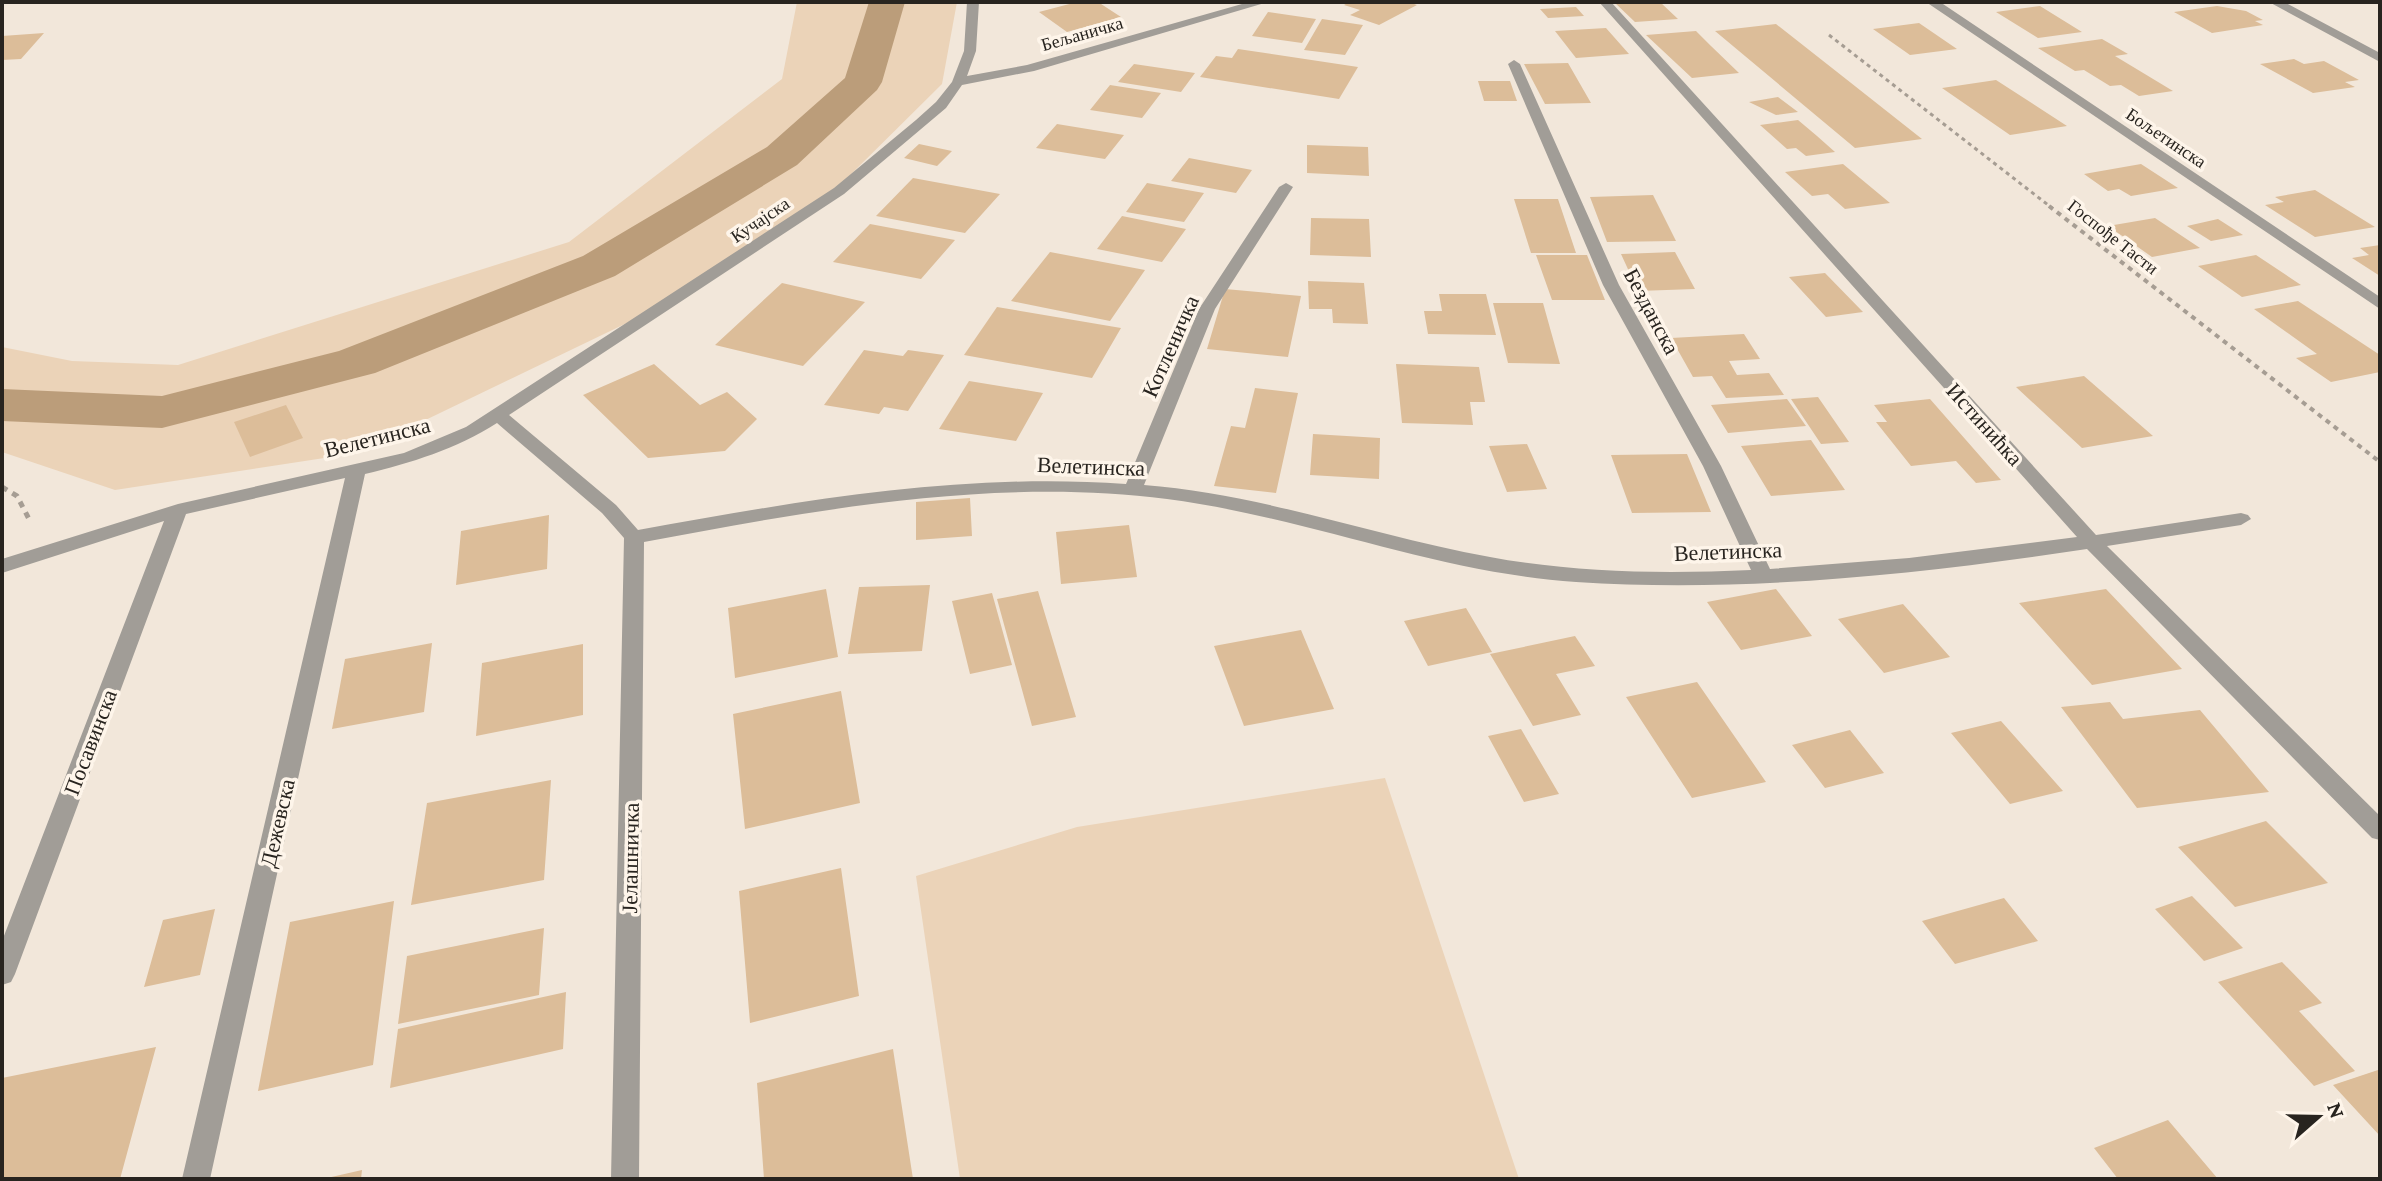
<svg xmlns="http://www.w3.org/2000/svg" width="2382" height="1181" font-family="'Crimson Pro',serif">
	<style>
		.green { fill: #ebd3b8 }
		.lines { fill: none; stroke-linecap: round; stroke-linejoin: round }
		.canal { fill: #bb9d7a; fill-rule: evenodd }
		.building { fill: #dcbd99 }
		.path-far2 { stroke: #a69d93; stroke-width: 3; stroke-dasharray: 4 4; stroke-linecap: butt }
		.path-far1 { stroke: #a69d93; stroke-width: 4; stroke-dasharray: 5 5; stroke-linecap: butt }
		.path { stroke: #a69d93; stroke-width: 5; stroke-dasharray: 6 6; stroke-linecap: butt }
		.street { fill: #a19d97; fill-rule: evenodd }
		.labels { text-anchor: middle; stroke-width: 7; stroke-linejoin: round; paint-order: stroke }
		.far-street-label { font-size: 18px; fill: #28241f; stroke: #fef5ea }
		.street-label { font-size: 22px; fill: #28241f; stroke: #fef5ea }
	</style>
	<rect width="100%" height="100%" fill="#f2e7da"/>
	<path class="green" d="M797 2H957L942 84 833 192 658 308 357 453 115 490 2 452V347L72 361 178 365 569 242 782 79Z
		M1385 778 1519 1179H960L916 876 1077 827Z"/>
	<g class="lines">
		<path class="canal" d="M869 2H905L882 82 877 90 797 165 615 276 375 373 162 428 2 421V389L162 396 339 351 583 256 767 147 845 78Z"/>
	</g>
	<path class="building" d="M1077 2H1098L1121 17 1067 32 1039 12Z
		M1349 2H1408L1417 5 1379 25 1350 15 1360 10 1344 5Z
		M1614 2H1660L1678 19 1635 22Z
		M2040 6 2082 32 2038 38 1996 12Z
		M2217 6 2246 11 2263 20 2255 21 2263 25 2212 33 2174 12Z
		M1576 7 1584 16 1548 18 1540 9Z
		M1268 12 1316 19 1302 43 1252 36Z
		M1322 19 1363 25 1345 55 1304 50Z
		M1919 23 1957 49 1910 55 1873 29Z
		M1776 24 1846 79 1922 139 1855 148 1715 31Z
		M1606 28 1629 54 1576 58 1555 31Z
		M1696 31 1711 46 1739 73 1692 78 1646 35Z
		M44 33 21 59 2 60V36Z
		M2102 39 2128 54 2115 56 2173 91 2139 96 2121 85 2110 86 2084 70 2075 71 2038 48Z
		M1238 49 1358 67 1339 99 1200 77 1216 56 1232 58Z
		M2294 59 2304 64 2324 61 2359 80 2345 82 2355 87 2313 93 2260 64Z
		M1568 63 1591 103 1545 104 1524 64Z
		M1134 64 1195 73 1181 92 1118 82Z
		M1996 80 2067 126 2010 135 1942 88Z
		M1478 81H1510L1517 101H1484Z
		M1110 85 1161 93 1142 118 1090 110Z
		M1778 97 1798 112 1776 115 1749 102Z
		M1798 120 1817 136 1835 152 1806 156 1796 148 1787 149 1760 125Z
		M1057 124 1124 135 1105 159 1036 148Z
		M919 144 952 151 937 166 904 158Z
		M1307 145 1368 147 1369 176 1307 173Z
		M1189 158 1252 170 1236 193 1171 181Z
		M1843 164 1890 203 1845 209 1828 194 1812 196 1785 172Z
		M2141 164 2178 188 2131 196 2119 189 2108 191 2084 174Z
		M913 178 1000 194 965 233 876 216Z
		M1147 183 1204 193 1184 222 1126 212Z
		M2315 190 2375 227 2315 237 2265 205 2284 202 2275 197Z
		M1653 195 1676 241 1607 242 1590 197Z
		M1514 199H1558L1576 253H1531Z
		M1122 216 1186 229 1162 262 1097 249Z
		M1311 218 1369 219 1371 257 1310 255Z
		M2155 218 2200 248 2152 257 2108 226Z
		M2218 219 2243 235 2211 241 2187 226Z
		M870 224 955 240 921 279 833 262Z
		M2380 245V276L2352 258 2369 255 2360 248Z
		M1050 252 1145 270 1110 321 1011 301Z
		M1675 252 1695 289 1638 291 1621 254Z
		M1536 255H1587L1605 300H1552Z
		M2256 255 2301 285 2242 297 2198 266Z
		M1825 273 1863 312 1826 317 1789 277Z
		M1308 281 1364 283 1368 324 1333 323 1332 309H1309Z
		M782 283 865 302 803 366 715 345Z
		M1225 289 1301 296 1288 357 1207 349Z
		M1439 294H1486L1496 335 1428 334 1424 311H1442Z
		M2298 301 2380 355V372L2331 382 2296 358 2317 354 2254 309Z
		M1493 303H1543L1560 364 1508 363Z
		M997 307 1121 328 1092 378 964 355Z
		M1744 334 1760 359 1729 361 1737 375 1769 373 1784 395 1726 398 1712 376 1693 377 1671 338Z
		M864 350 903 356 908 350 944 355 908 411 884 407 879 414 824 405Z
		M654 364 700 405 727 392 757 419 725 451 648 458 583 395Z
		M1396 364 1479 367 1485 402H1470L1473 425 1402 423Z
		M2084 376 2153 436 2082 448 2016 387Z
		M969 381 1043 393 1016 441 939 429Z
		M1255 388 1298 393 1276 493 1214 486 1231 426 1245 428Z
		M1818 397 1849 442 1821 444 1791 399Z
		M1787 399 1806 426 1728 433 1711 405Z
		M1930 399 2001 480 1976 483 1956 461 1911 466 1876 422H1887L1874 405Z
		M286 405 303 438 250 457 234 422Z
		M1313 434 1380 438 1379 479 1310 475Z
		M1811 440 1845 490 1771 496 1741 446Z
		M1527 444 1547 489 1507 492 1489 446Z
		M1687 454 1711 512 1632 513 1611 455Z
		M970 498 972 536 916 540V502Z
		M549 515 547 569 456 585 461 531Z
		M1129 525 1137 577 1061 584 1056 532Z
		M930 585 922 651 848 654 859 587Z
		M826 589 838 657 735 678 728 608Z
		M1776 589 1812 636 1741 650 1707 602Z
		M2106 589 2182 669 2092 685 2019 603Z
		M1038 591 1076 717 1032 726 997 599Z
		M992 593 1012 665 970 674 952 601Z
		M1903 604 1950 657 1884 673 1838 619Z
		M1466 608 1492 652 1428 666 1404 621Z
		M1301 630 1334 709 1244 726 1214 646Z
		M1575 636 1595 666 1556 674 1581 715 1533 726 1490 654Z
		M432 643 424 712 332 729 345 659Z
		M583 644V715L476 736 482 663Z
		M1697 682 1766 782 1692 798 1626 697Z
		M841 691 860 803 745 829 733 714Z
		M2110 702 2123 719 2200 710 2269 792 2137 808 2061 707Z
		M2001 721 2063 791 2010 804 1951 733Z
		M1521 729 1559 794 1524 802 1488 736Z
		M1850 730 1884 773 1825 788 1792 745Z
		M551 780 544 880 411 905 427 803Z
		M2266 821 2328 883 2235 907 2178 847Z
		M841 868 859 996 750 1023 739 891Z
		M2192 896 2243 948 2204 961 2155 909Z
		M2004 898 2038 941 1955 964 1922 921Z
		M394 901 373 1065 258 1091 290 922Z
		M215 909 200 975 144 987 163 920Z
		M544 928 539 995 398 1024 407 956Z
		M2282 962 2322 1003 2299 1011 2355 1071 2314 1086 2218 982Z
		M566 992 563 1049 390 1088 398 1029Z
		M156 1047 120 1179H2V1078Z
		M893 1049 913 1179H764L757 1083Z
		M2378 1070 2380 1072V1136L2333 1085Z
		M2168 1120 2218 1179H2118L2094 1148Z
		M362 1170 361 1179H327V1178Z"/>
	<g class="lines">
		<path class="path-far2" d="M1829 35 2052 208"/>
		<path class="path-far1" d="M2049 206 2380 462"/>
		<path class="path" d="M2 487 17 496 29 519"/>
		<path class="street" d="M967 2H979L976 51 967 76 1027 65 1249 2H1268L1034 71 962 85 946 108 844 194 509 415 616 505 638 530C799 501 962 472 1126 484L1199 309 1279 187 1286 183 1293 187 1215 309 1144 485C1262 494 1374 536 1490 557 1575 573 1665 574 1751 570L1703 466 1603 285 1508 64 1514 60 1520 64 1619 285 1721 466 1770 569 1909 558 2077 537 1599 2H1611L2096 535 2241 513 2248 515 2251 519 2241 525 2107 546 2380 816V840L2372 838 2087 549C1919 574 1747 593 1576 582 1437 573 1306 517 1167 499 993 477 815 510 644 542L639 1179H611L624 538 602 513 497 423C456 449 411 463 365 474L210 1179H182L345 478 186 514 15 974 11 982 2 985V941L164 521 2 573V559L178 504 404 453 466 427 834 188 916 120 936 102 952 82 964 51Z
			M1926 2H1940L2380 297V309Z
			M2269 2H2284L2380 53V62Z"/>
	</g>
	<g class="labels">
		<g class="far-street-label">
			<text transform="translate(1082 34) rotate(-16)" y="6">Бељаничка</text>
			<text transform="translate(2166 138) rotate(34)" y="6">Бољетинска</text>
			<text transform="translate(760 220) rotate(-34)" y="6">Кучајска</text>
			<text transform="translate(2113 237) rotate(38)" y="6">Госпође Тасти</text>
		</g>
		<g class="street-label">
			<text transform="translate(1652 311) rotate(62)" y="8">Безданска</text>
			<text transform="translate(1170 346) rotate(-66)" y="8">Котленичка</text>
			<text transform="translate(1985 424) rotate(48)" y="8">Истинићка</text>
			<text transform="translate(377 437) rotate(-14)" y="8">Велетинска</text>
			<text transform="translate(1091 466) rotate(2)" y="8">Велетинска</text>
			<text transform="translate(1728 551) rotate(-2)" y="8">Велетинска</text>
			<text transform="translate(90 742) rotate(-69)" y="8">Посавинска</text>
			<text transform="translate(277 823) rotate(-77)" y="8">Дежевска</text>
			<text transform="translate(630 858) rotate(-89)" y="8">Јелашничка</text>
		</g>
	</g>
	<rect width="2382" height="1181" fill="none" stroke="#28241f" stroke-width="8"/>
	<g transform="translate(2318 1117) rotate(70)" stroke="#fef5ea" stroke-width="6" paint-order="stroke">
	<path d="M0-6L14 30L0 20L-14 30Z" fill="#28241f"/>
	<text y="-12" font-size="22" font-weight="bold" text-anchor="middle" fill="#28241f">N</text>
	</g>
</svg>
